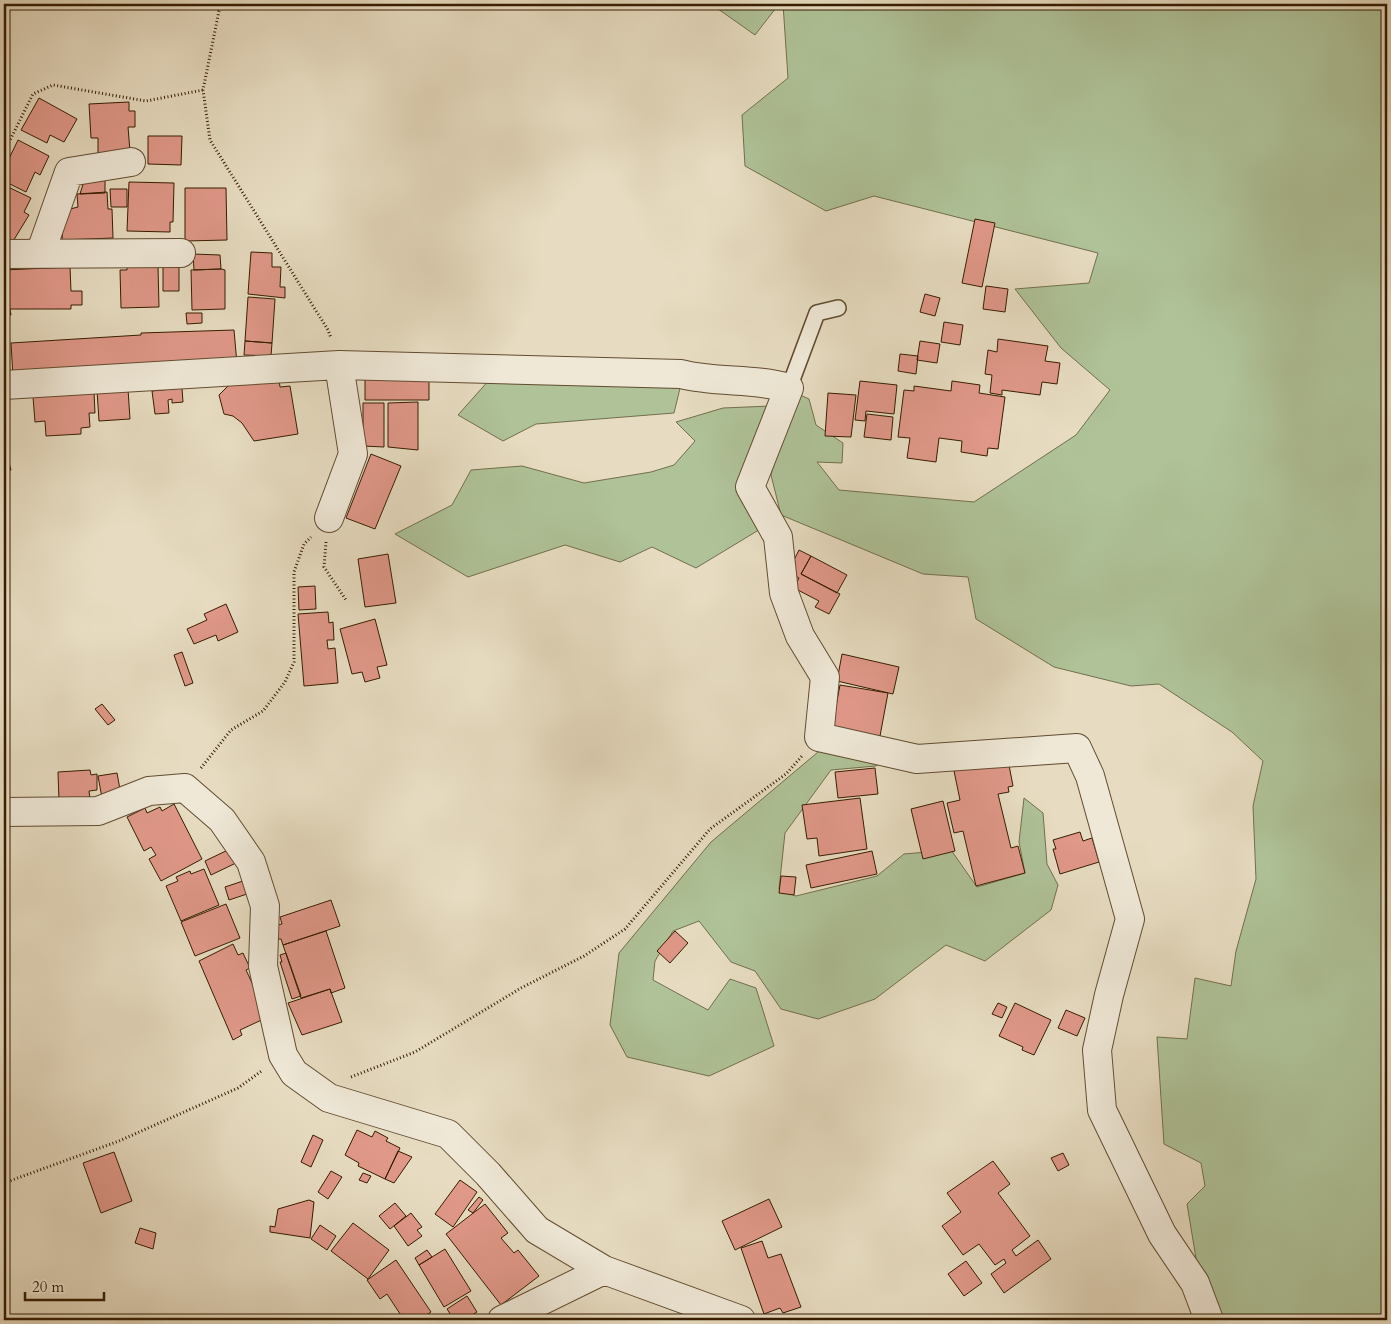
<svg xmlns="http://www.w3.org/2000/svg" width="1391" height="1324" font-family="Cardo,serif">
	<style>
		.green { fill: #afc298; stroke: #726f4c }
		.building { fill: #e09889; stroke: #361c00 }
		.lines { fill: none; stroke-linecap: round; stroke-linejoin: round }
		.lane-casing { stroke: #624c30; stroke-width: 18 }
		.street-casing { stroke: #624c30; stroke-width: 30 }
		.path { stroke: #361c00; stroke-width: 3; stroke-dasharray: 1 2.5; stroke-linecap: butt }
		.lane { stroke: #efe8d7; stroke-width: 15 }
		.street { stroke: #efe8d7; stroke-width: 28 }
	</style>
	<rect width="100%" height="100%" fill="#e7dcc1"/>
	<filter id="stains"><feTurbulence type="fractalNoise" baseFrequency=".004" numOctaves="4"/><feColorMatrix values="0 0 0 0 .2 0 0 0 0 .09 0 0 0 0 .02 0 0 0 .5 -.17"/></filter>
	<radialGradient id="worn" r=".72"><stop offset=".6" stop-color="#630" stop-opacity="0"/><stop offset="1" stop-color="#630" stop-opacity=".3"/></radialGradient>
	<path class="green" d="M711 4H779L755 35Z
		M783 4H1387V1320H1216L1199 1276 1187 1204 1205 1186 1201 1163 1164 1144 1157 1037 1187 1039 1195 978 1231 986 1236 951 1256 879 1253 806 1263 761 1232 732 1159 684 1131 686 1054 667 976 619 968 577 923 574 781 515 771 475 781 434 798 394 809 399 816 425 843 443 842 463 817 462 839 490 974 502 1076 435 1110 390 1061 348 1015 289 1089 283 1098 253 874 196 826 211 745 166 742 115 788 78Z
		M490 379 682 380 674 413 536 424 503 441 458 415Z
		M771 406 762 528 696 568 652 547 620 562 565 545 468 577 395 534 452 505 471 470 522 466 584 483 651 472 674 465 695 441 676 422 723 408Z
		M824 747 883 761 876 766 831 770 785 833 779 889 796 896 877 876 904 854 951 850 977 887 1025 873 1019 842 1024 798 1043 813 1047 864 1058 885 1051 910 985 961 946 945 875 999 818 1019 781 1009 755 971 731 962 699 921 673 931 655 961 653 980 708 1010 730 979 756 988 774 1046 709 1076 627 1057 610 1025 619 953 711 842Z"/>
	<path class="building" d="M39 98 77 119 64 142 50 135 47 143 21 130Z
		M129 102V111H135V127H128L130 151 98 153V138H91L89 104Z
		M148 136H182L181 165 148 164Z
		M18 140 49 156 40 175 35 172 26 192 4 181V169Z
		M105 180V193L80 194 84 181Z
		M129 182 174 183 173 222H170V232L127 231Z
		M4 185 31 198 24 212 29 215 12 243 4 239Z
		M185 188H226L227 240 185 241Z
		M110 189H127V207H111Z
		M107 192 108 209H112L113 238 62 240 63 225 70 209 78 207 77 194Z
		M975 219 995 223 982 287 962 283Z
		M251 252 272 253V267H281L280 287H285V298L248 294Z
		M193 254 220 255 221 269 194 270Z
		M70 267 71 291H82V305H71V309H10L11 315H4V270Z
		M127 267H158L159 307 121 308 120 270H127Z
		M163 267H179V291H163Z
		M221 269 225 270V309L192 310 191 270Z
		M986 286 1008 289 1005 312 983 309Z
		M925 294 940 298 935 316 920 312Z
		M248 297 275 299 272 343 245 341Z
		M186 313H202V323L187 324Z
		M944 322 963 325 960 345 941 342Z
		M234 330 237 364 13 377 11 343 141 335V333Z
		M998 339 1048 346 1045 361 1060 363 1057 384 1042 382 1040 395 1002 390V395L990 393 992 375 985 374 988 350 997 352Z
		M245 341 272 343 271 356 244 355Z
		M920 341 940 344 937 363 917 360Z
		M900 354 918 356 916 374 898 371Z
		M365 374H429V400H365Z
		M279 379 280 387 290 386 298 434 254 441 242 423 233 416 224 414 219 395 231 383Z
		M860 381 897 385 894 414 866 411 865 421 855 420Z
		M952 381 980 385 979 393 1005 397 998 449 988 448 987 456 961 452 962 441 939 438 936 462 907 458 910 438 898 437 904 390 914 391V386L951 391Z
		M182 388 183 402 172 403V399L168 400 169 413 155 414 152 391Z
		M128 389 130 419 99 421 97 391Z
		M94 392 95 413H89L90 427 81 428V434L46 436 45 421 35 422 33 397Z
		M828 393 856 395 851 437 825 436Z
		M418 402V450L388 447V403Z
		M363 403H384V447L363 446Z
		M867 414 893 417 891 440 864 437Z
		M4 446 11 470 4 472Z
		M371 454 401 466 375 529 346 518Z
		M799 550 811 556 801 574 840 594 829 614 815 607 819 601 794 588 799 578 788 572Z
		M388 554 396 603 365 607 358 559Z
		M811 556 847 575 837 593 801 574Z
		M315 586 316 609 299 610 298 587Z
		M226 604 238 632 218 641 216 635 194 644 187 629 207 620 204 614Z
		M328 612 329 623 333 622 334 640H327L328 649 335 648 338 683 304 686 298 614Z
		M375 619 387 665 377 667 380 678 365 682 362 672 352 674 340 629Z
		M182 652 193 683 185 686 174 655Z
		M842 654 899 667 893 694 837 681Z
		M840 685 888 693 880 736 832 727Z
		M102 704 115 720 108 725 95 709Z
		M1008 760 1013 786 1008 787 1009 792 998 794 1011 848 1018 846 1025 873 976 886 963 831 954 833 947 803 960 800 954 771Z
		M875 768 878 794 838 798 835 772Z
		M90 770 91 775 97 774V790L89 791 90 799 59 801 58 772Z
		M117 773 121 795 102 798 98 776Z
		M860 798 867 849 819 856 817 838 807 839 802 805Z
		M943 801 955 851 923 859 911 809Z
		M174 804 202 859 161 881 149 859 156 855 151 847 144 851 127 817 145 808 147 813 160 807 162 811Z
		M1080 832 1083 841 1092 838 1099 862 1060 874 1053 849H1056L1053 840Z
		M232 848 238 862 211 875 205 861Z
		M872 851 877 874 811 888 806 865Z
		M204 869 219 905 181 921 166 886 178 881 176 877 190 871 191 874Z
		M781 876 796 877 794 895 779 893Z
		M243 881 247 894 229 900 225 887Z
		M331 900 340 926 283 945 281 939H278L277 925 282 924 280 917Z
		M226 904 240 938 195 956 181 922Z
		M326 931 345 988 331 993 330 989 301 998 283 945Z
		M675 931 688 943 670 963 657 951Z
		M233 944 238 955 243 953 250 968 246 970 268 1017 240 1030 242 1035 233 1040 199 961Z
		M286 953 301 996 292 999 280 962H282L280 955Z
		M330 989 342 1022 302 1035 288 1003Z
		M998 1003 1007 1007 1002 1018 992 1014Z
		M1015 1003 1051 1020 1034 1055 1022 1050 1023 1047 999 1036Z
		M1066 1010 1085 1018 1077 1036 1058 1028Z
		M357 1130 372 1137 375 1131 388 1138 386 1141 400 1148 385 1179 358 1166 359 1163 345 1155Z
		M313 1135 323 1140 311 1167 301 1162Z
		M398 1151 412 1157 394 1183 385 1179Z
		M114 1152 132 1201 101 1213 83 1163Z
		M1063 1153 1069 1165 1058 1171 1051 1158Z
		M993 1161 1010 1184 998 1193 1030 1236 1012 1250 1016 1256 1038 1240 1051 1259 1004 1293 991 1274 1006 1263 1004 1259 995 1265 979 1244 963 1255 942 1226 961 1212 947 1193Z
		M331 1171 342 1177 328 1199 318 1192Z
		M363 1173 371 1176 367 1183 359 1180Z
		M460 1180 477 1192 453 1227 435 1214Z
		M479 1197 483 1200 473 1213 468 1210Z
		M769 1199 782 1227 735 1250 722 1221Z
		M309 1200 314 1202 310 1238 270 1232V1226L275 1227 278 1209Z
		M395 1203 406 1216 390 1229 379 1216Z
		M485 1204 508 1233 501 1238 514 1253 518 1250 539 1276 501 1305 446 1234Z
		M411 1213 422 1227 417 1230 422 1236 408 1246 394 1226Z
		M353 1223 389 1250 368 1279 331 1251Z
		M320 1225 336 1236 327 1250 311 1239Z
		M140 1228 156 1233 153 1249 135 1243Z
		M762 1241 768 1258 781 1254 801 1307 783 1313 780 1308 764 1314 741 1248Z
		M445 1249 471 1291 444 1307 419 1265Z
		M427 1250 432 1257 419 1265 415 1258Z
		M396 1260 431 1312 419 1320H404L387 1294 380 1299 367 1280Z
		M966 1261 982 1283 964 1296 948 1274Z
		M467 1296 477 1312 464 1320H454L447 1309Z"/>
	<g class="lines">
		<g class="lane-casing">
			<path id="lane" d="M789 388 817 313 838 308"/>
		</g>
		<g class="street-casing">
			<path id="street" d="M4 254 181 253
				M40 254 69 172 131 162
				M4 385 339 365 681 374C716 383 754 378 789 388L750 487 778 537 784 593 800 636 825 677 819 737 917 759 1077 748 1090 776 1130 919 1109 995 1097 1050 1102 1110 1162 1234 1195 1283 1209 1320
				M329 518 353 454 339 365
				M4 812 98 811 149 791 185 788 222 820 251 862 265 906 263 966 283 1055 294 1073 329 1098 448 1134 488 1174 537 1230 604 1270
				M502 1320 604 1270 741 1320"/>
		</g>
		<path class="path" d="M227 4 219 11 203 90 210 140 328 330 331 338
			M4 152 33 94 53 85 146 101 203 90
			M326 542 324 567 346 600
			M201 768 231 730 263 711 285 682 294 662V572L304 544 311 537
			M351 1077 415 1052 521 988 584 956 625 929 710 829 786 774 802 756
			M4 1183 119 1141 238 1088 263 1070"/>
		<use href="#lane" class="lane"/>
		<use href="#street" class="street"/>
	</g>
	<rect width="1391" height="1324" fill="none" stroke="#e7dcc1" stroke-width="20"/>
	<rect x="5" y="5" width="1381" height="1314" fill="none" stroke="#361c00" stroke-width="2.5"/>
	<rect x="10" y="10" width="1371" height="1304" fill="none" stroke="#361c00"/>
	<path d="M25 1292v8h79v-8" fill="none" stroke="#361c00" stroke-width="2.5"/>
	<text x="32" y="1292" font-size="15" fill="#361c00" stroke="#efe8d7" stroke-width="4" paint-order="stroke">20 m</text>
	<rect width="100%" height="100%" filter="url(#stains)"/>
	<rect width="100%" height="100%" fill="url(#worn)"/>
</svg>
